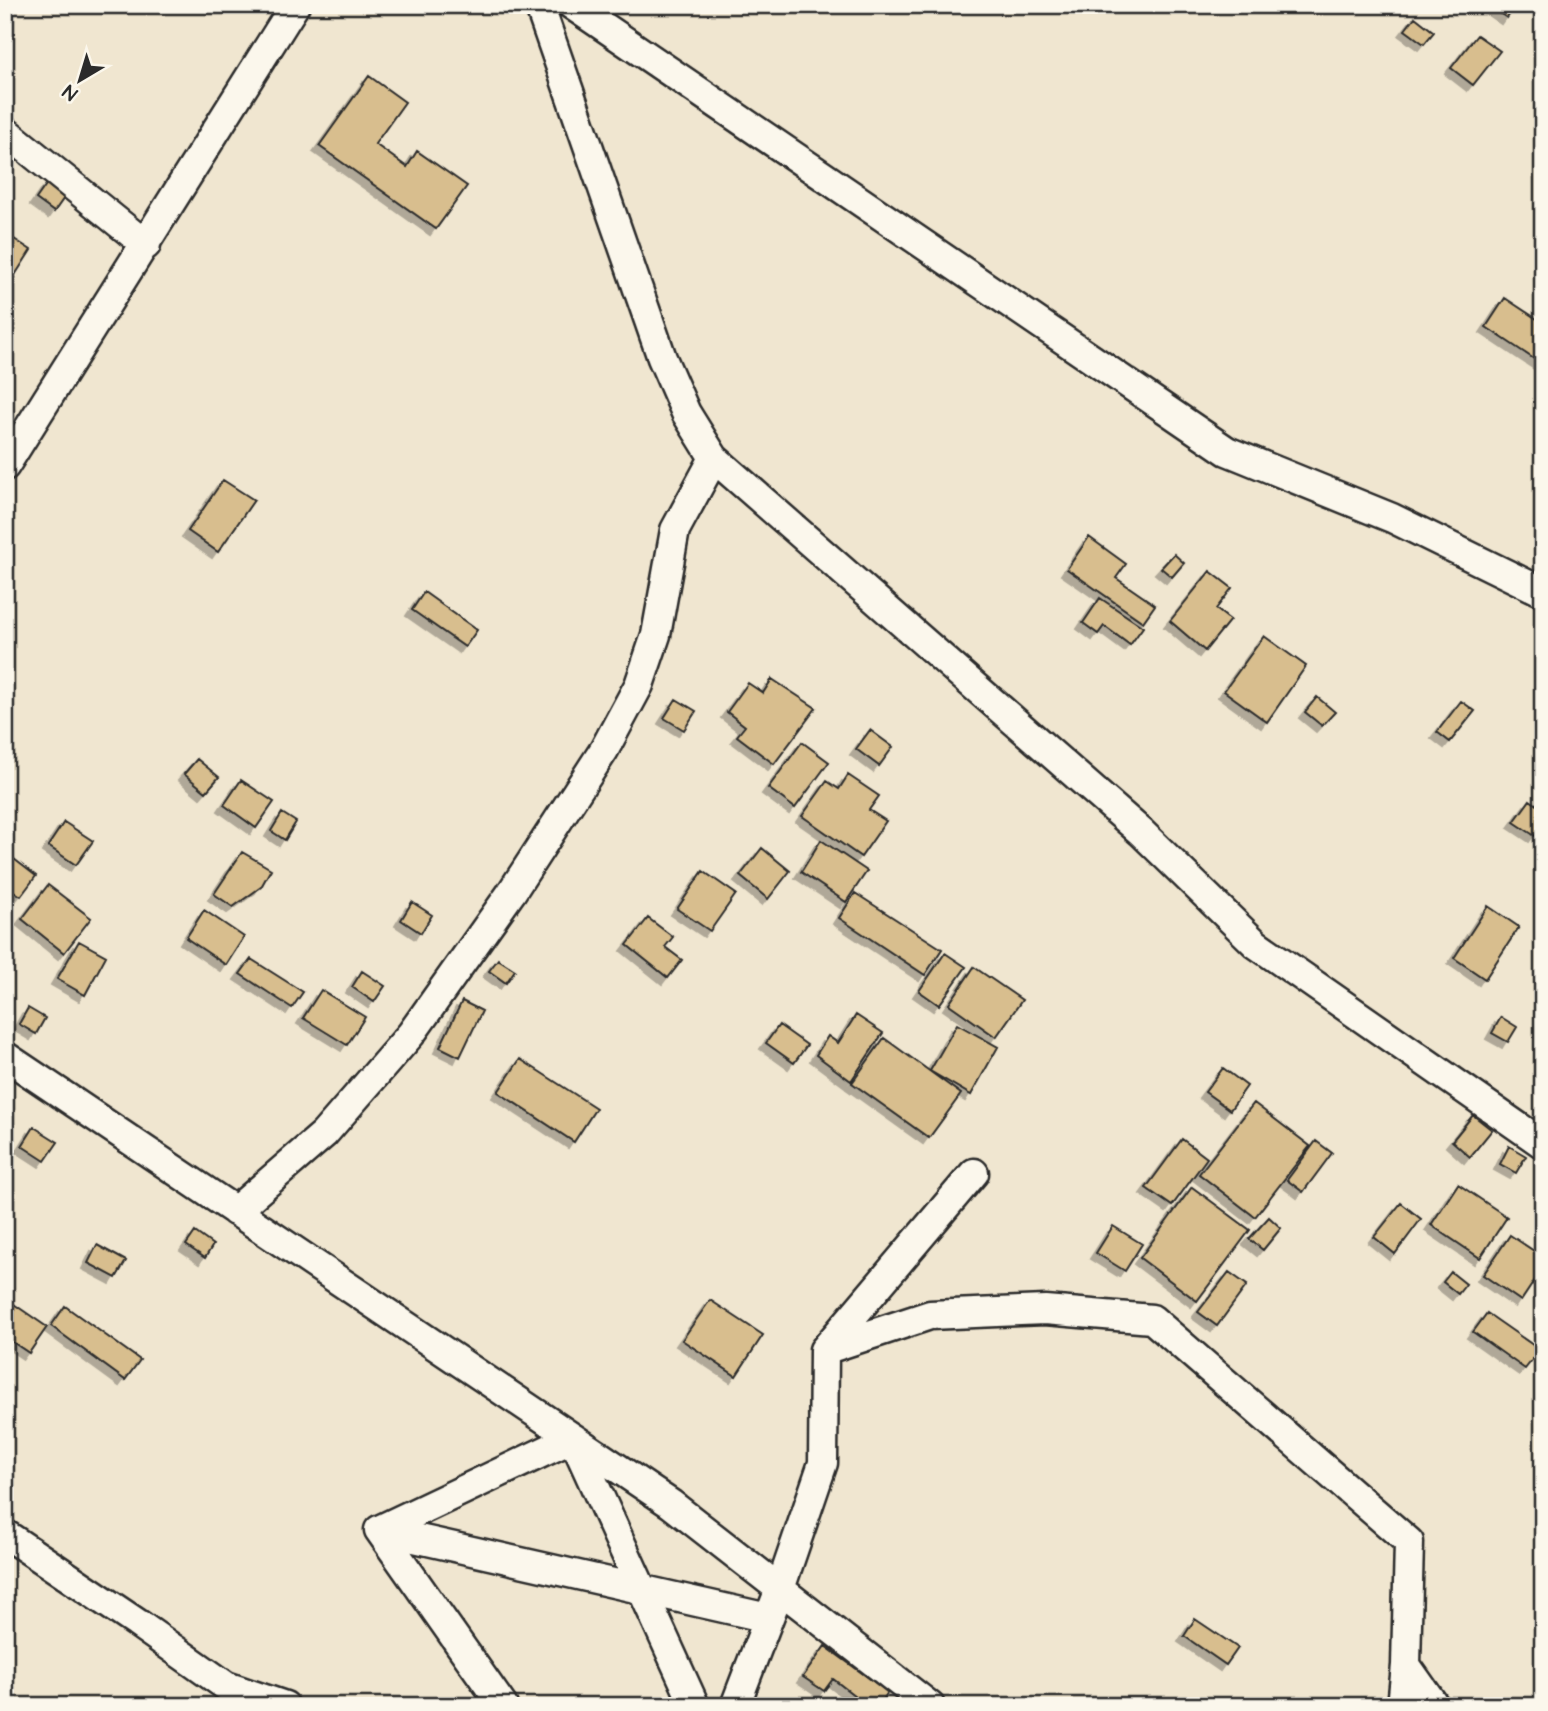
<svg xmlns="http://www.w3.org/2000/svg" width="1548" height="1711" font-family="'Architects Daughter',sans-serif">
	<style>
		.building { fill: #d8be8e; stroke: #2b2b2b; stroke-width: 2; filter: url(#shadow) }
		.lines { fill: none; stroke-linecap: round; stroke-linejoin: round }
		.minor-casing { stroke: #2b2b2b; stroke-width: 33 }
		.minor { stroke: #fbf7ec; stroke-width: 28 }
	</style>
	<defs>
		<filter id="shadow"><feDropShadow dx="-6" dy="6" stdDeviation="0" flood-color="#0004"/></filter>
	</defs>
	<rect width="100%" height="100%" fill="#f0e6d0"/>
	<filter id="ink" filterUnits="userSpaceOnUse"><feTurbulence type="fractalNoise" baseFrequency=".0143" numOctaves="2"/><feDisplacementMap in="SourceGraphic" scale="14" xChannelSelector="R" yChannelSelector="G"/><feConvolveMatrix kernelMatrix="1 2 1 2 8 2 1 2 1" color-interpolation-filters="sRGB"/></filter>
	<g filter="url(#ink)">
		<path class="building" d="M1488 5H1516L1507 18Z
			M1415 17 1434 32 1424 44 1405 30Z
			M1477 35 1500 51 1473 85 1451 68Z
			M369 76 405 102 375 144 407 167 417 151 467 186 436 229 319 146Z
			M48 182 66 195 54 212 36 199Z
			M11 237 31 250 10 283 5 280V246Z
			M1505 298 1543 323V365L1486 327Z
			M223 480 254 500 218 552 188 531Z
			M1089 537 1126 564 1116 578 1155 605 1143 622 1067 569Z
			M1174 554 1184 563 1172 577 1161 568Z
			M1210 571 1232 588 1216 609 1230 620 1205 651 1170 621Z
			M424 592 477 630 465 647 412 610Z
			M1100 598 1143 627 1130 645 1104 626 1098 634 1083 623Z
			M1264 636 1306 666 1267 722 1224 691Z
			M772 679 816 708 774 764 737 736 745 726 727 712 748 683 763 693Z
			M1317 697 1335 712 1322 726 1305 712Z
			M676 699 696 711 684 730 664 718Z
			M1461 701 1475 711 1450 742 1437 732Z
			M870 730 893 747 879 766 856 749Z
			M802 742 829 762 795 808 768 788Z
			M197 759 219 777 206 792 184 774Z
			M848 775 879 796 869 810 886 821 861 857 802 816 827 781 839 789Z
			M241 780 274 802 256 828 224 805Z
			M1530 800 1543 809V825L1535 836 1514 822Z
			M282 813 296 822 285 840 271 831Z
			M64 822 93 841 76 865 48 846Z
			M821 840 867 871 846 902 801 872Z
			M762 848 790 871 768 899 740 876Z
			M242 852 271 869 261 887 233 907 214 894Z
			M14 859 36 876 21 896 5 885V869Z
			M703 871 736 894 710 931 677 909Z
			M48 885 91 918 64 953 22 919Z
			M855 893 942 949 925 975 839 918Z
			M412 902 432 915 421 933 401 920Z
			M1488 906 1519 927 1485 979 1454 958Z
			M204 910 244 937 226 965 186 938Z
			M648 918 673 937 665 947 682 960 668 978 627 945Z
			M79 941 106 956 85 995 57 979Z
			M945 953 966 967 939 1005 919 991Z
			M251 959 303 992 292 1008 240 974Z
			M498 959 515 970 506 983 489 971Z
			M974 967 1022 1000 996 1037 949 1004Z
			M362 971 385 986 374 1002 352 987Z
			M321 990 365 1017 347 1045 303 1018Z
			M462 1001 482 1011 460 1057 440 1047Z
			M28 1008 45 1018 36 1034 19 1024Z
			M856 1015 883 1033 851 1081 816 1055 828 1036 838 1043Z
			M1501 1017 1517 1027 1508 1042 1492 1033Z
			M957 1024 998 1047 971 1095 930 1071Z
			M779 1025 807 1045 794 1063 766 1043Z
			M884 1038 961 1094 929 1138 852 1083Z
			M520 1059 596 1108 574 1142 498 1092Z
			M1223 1068 1247 1086 1230 1110 1205 1092Z
			M1254 1103 1310 1146 1255 1217 1199 1174Z
			M1473 1115 1492 1130 1470 1157 1452 1141Z
			M34 1127 58 1142 45 1161 22 1146Z
			M1182 1139 1207 1158 1172 1206 1146 1188Z
			M1316 1141 1332 1153 1303 1192 1287 1180Z
			M1509 1146 1526 1156 1516 1173 1500 1164Z
			M1458 1184 1507 1217 1480 1258 1431 1225Z
			M1192 1187 1250 1230 1197 1301 1140 1258Z
			M1401 1203 1421 1219 1395 1254 1374 1237Z
			M1269 1217 1281 1228 1263 1250 1249 1239Z
			M1113 1226 1142 1244 1125 1271 1096 1253Z
			M195 1232 213 1245 205 1258 186 1245Z
			M1510 1235 1543 1257V1268L1521 1301 1483 1275Z
			M97 1245 126 1261 116 1278 88 1263Z
			M1229 1272 1247 1285 1217 1326 1198 1312Z
			M1451 1272 1466 1284 1458 1294 1443 1282Z
			M5 1298 47 1327 29 1353 5 1337Z
			M710 1300 763 1335 736 1376 682 1340Z
			M65 1306 140 1360 125 1380 51 1326Z
			M1487 1313 1540 1350 1525 1369 1473 1332Z
			M1195 1619 1238 1648 1226 1665 1184 1636Z
			M825 1646 888 1692 879 1706H868L833 1679 824 1691 803 1677Z"/>
		<g class="lines">
			<g class="minor-casing">
				<path id="minor" d="M539 5 662 358 686 413 714 458 1141 832 1256 944 1543 1144
					M572 5 1227 451 1392 518 1543 592
					M5 131 146 245
					M5 466 295 5
					M5 1056 671 1504 930 1706
					M235 1211 324 1134 411 1034 511 893 604 750 639 685 656 635 675 530 714 458
					M824 1350 930 1315 1045 1310 1152 1319 1409 1542 1406 1665 1402 1706
					M379 1530 573 1438 695 1706
					M5 1534 137 1623 226 1686 285 1706
					M1406 1665 1435 1706
					M503 1706 379 1530 768 1618
					M735 1706 780 1589 823 1463 824 1350 974 1173"/>
			</g>
			<use href="#minor" class="minor"/>
		</g>
	</g>
	<rect width="1548" height="1711" fill="none" stroke="#fbf7ec" stroke-width="28"/>
	<rect x="14" y="14" width="1520" height="1683" fill="none" stroke="#2b2b2b" stroke-width="2.5" filter="url(#ink)"/>
	<g transform="translate(80 80) rotate(218)" stroke="#fbf7ec" stroke-width="5" paint-order="stroke">
	<path d="M0-5L12 26L0 18L-12 26Z" fill="#2b2b2b"/>
	<text y="-10" font-size="19" font-weight="bold" text-anchor="middle" fill="#2b2b2b">N</text>
	</g>
</svg>
